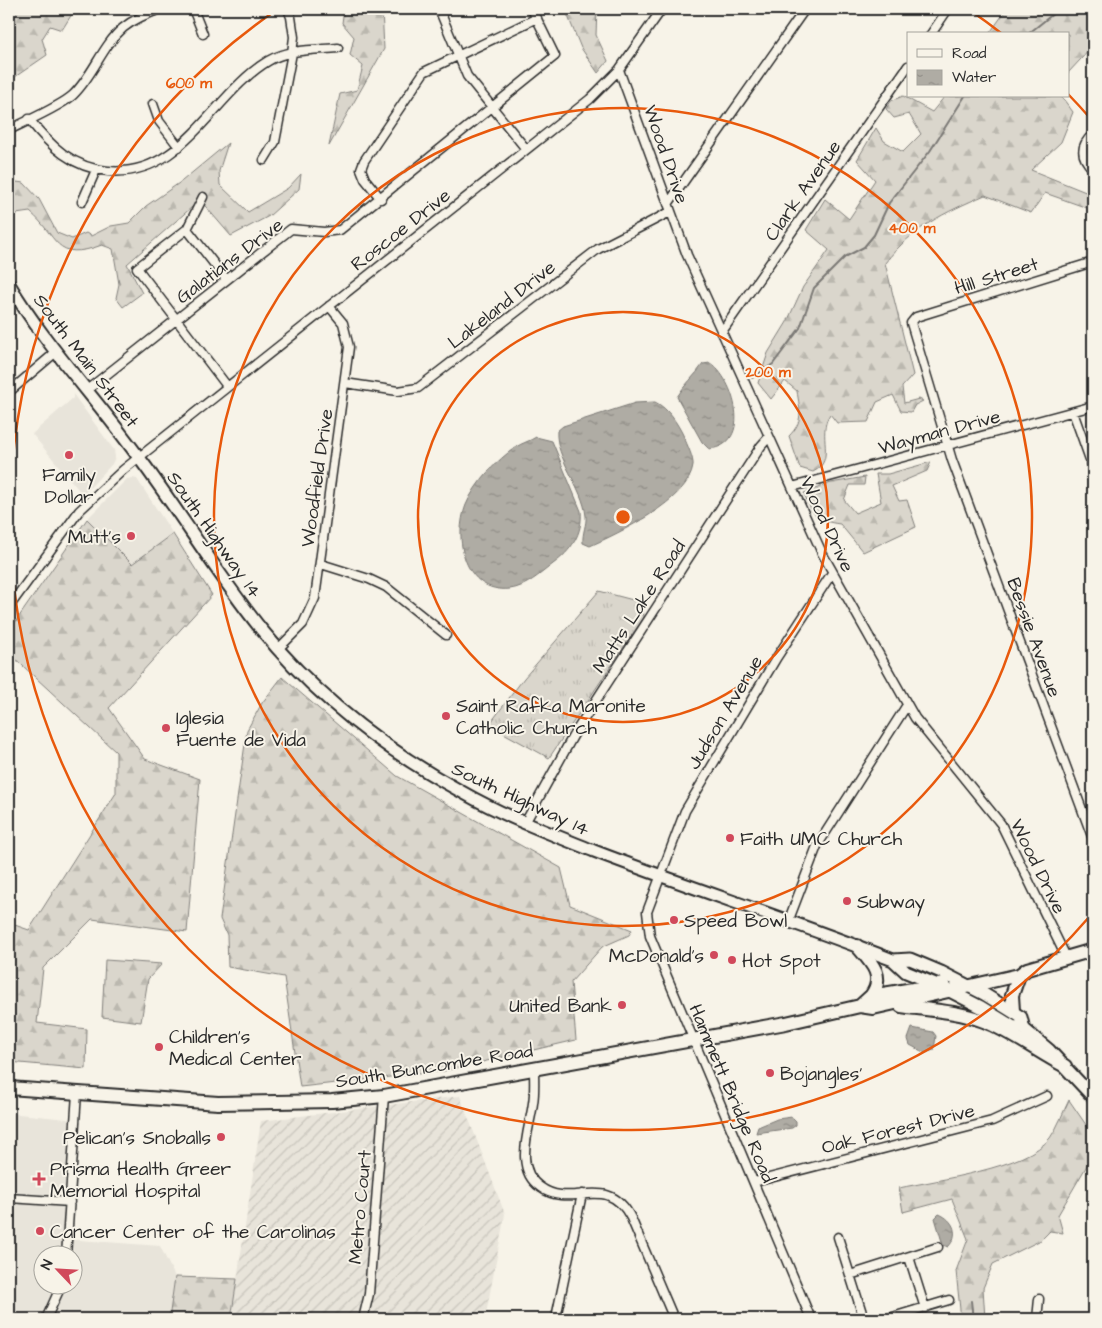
<svg xmlns="http://www.w3.org/2000/svg" width="1102" height="1328" font-family="'Architects Daughter',sans-serif">
	<style>
		.built { fill: #e8e4da; fill-rule: evenodd }
		.industrial { fill: url(#industrial-furrows) }
		.grass { fill: url(#grass-tufts); stroke: #82807c }
		.forest { fill: url(#forest-firs); stroke: #82807c }
		.water { fill: url(#water-ripples); stroke: #7a7874 }
		.lines { fill: none; stroke-linecap: round; stroke-linejoin: round }
		.stream { stroke: #7a7874; stroke-width: 2 }
		.minor-casing { stroke: #2b2b2b; stroke-width: 11 }
		.secondary-casing { stroke: #2b2b2b; stroke-width: 15 }
		.primary-casing { stroke: #2b2b2b; stroke-width: 16 }
		.minor { stroke: #f7f3e8; stroke-width: 8 }
		.secondary { stroke: #f7f3e8; stroke-width: 11 }
		.primary { stroke: #f7f3e8; stroke-width: 12 }
		.ring { fill: none; stroke: #e8590c; stroke-width: 2.5 }
		.poi-dot { fill: #d1495b; stroke: #f7f3e8; stroke-width: 2 }
		.labels { text-anchor: middle; stroke-width: 4; stroke-linejoin: round; paint-order: stroke }
		.street-label { font-size: 19px; fill: #2b2b2b; stroke: #f7f3e8 }
		.poi-label { font-size: 19px; fill: #2b2b2b; stroke: #f7f3e8; text-anchor: start }
		.centre { fill: #e8590c; stroke: #f7f3e8; stroke-width: 2.5 }
		.ring-label { font-size: 15px; text-anchor: middle; font-weight: bold; fill: #e8590c; stroke: #f7f3e8; stroke-width: 4; stroke-linejoin: round; paint-order: stroke }
	</style>
	<defs>
		<pattern id="industrial-furrows" width="10" height="10" patternUnits="userSpaceOnUse" patternTransform="scale(1.25)"><rect width="10" height="10" fill="#e8e4da"/><path d="M-1 1l2-2M0 10L10 0M9 11l2-2" fill="none" stroke="#c7c4bb"/></pattern>
		<pattern id="grass-tufts" width="24" height="20" patternUnits="userSpaceOnUse" patternTransform="scale(1.25)"><rect width="24" height="20" fill="#dad6cc"/><path d="M3 7l-1-3M5 7V3M7 7l1-3M15 17l-1-3M17 17v-4M19 17l1-3" fill="none" stroke="#bbb8af"/></pattern>
		<pattern id="forest-firs" width="22" height="20" patternUnits="userSpaceOnUse" patternTransform="scale(1.25)"><rect width="22" height="20" fill="#dad6cc"/><path d="M5 1l3.5 6h-7zM16 11l3.5 6h-7z" fill="#bbb8af"/></pattern>
		<pattern id="water-ripples" width="26" height="14" patternUnits="userSpaceOnUse" patternTransform="scale(1.25)"><rect width="26" height="14" fill="#afaca4"/><path d="M2 4q2-2 4 0t4 0M15 11q2-2 4 0t4 0" fill="none" stroke="#8f8c86"/></pattern>
	</defs>
	<rect width="100%" height="100%" fill="#f7f3e8"/>
	<filter id="ink" filterUnits="userSpaceOnUse"><feTurbulence type="fractalNoise" baseFrequency=".02" numOctaves="2"/><feDisplacementMap in="SourceGraphic" scale="10" xChannelSelector="R" yChannelSelector="G"/><feConvolveMatrix kernelMatrix="1 2 1 2 8 2 1 2 1" color-interpolation-filters="sRGB"/></filter>
	<g filter="url(#ink)">
		<path class="built" d="M73 394 114 450 115 457 112 464 83 495 32 434 73 398Z
			M133 478 137 479 173 534 132 564 87 519 127 479Z
			M9 1113 76 1120 65 1239 160 1246 175 1277 169 1319H9ZM42 1256H72V1286H42Z"/>
		<path class="industrial" d="M460 1096 505 1214 485 1319H231L261 1121Z"/>
		<path class="grass" d="M599 591 633 600 643 608 644 617 549 758 489 725 524 678Z"/>
		<path class="forest" d="M75 9 62 30 50 26 42 39 47 55 9 81V10Z
			M344 9H382L384 49 329 146 340 94 357 90 363 66 350 55 354 37 342 23Z
			M565 9H597L596 35 608 61 598 73 581 48Z
			M1007 9H1093V46L1068 73V34H989Z
			M903 96 932 112 945 96H1061L1073 112 1061 142 1031 170 1093 195V210L1045 193 1031 213 985 195C944 213 913 227 885 263L913 375 902 387 904 403 919 399 923 401 915 405 911 412 901 411 893 395 877 402 868 422 837 423 830 414C816 435 837 460 813 472L800 468 789 436C804 421 800 411 797 391L785 381 771 399 758 383 768 353 787 322 803 287 829 250 806 230 825 199 849 219 875 180 857 160 876 128 884 141 903 152 921 134 909 114 894 118 886 109 891 101Z
			M228 143 219 171 220 185 248 212 288 188 301 174 299 189 269 216 231 236 200 200 127 264 142 293 123 307 116 298 119 284 113 249 102 245C53 263 59 236 30 212L9 215V181L24 183 39 199 57 233 72 239 86 233 91 236 111 226 129 223 146 206 182 181Z
			M931 462 927 471 892 486 899 501 907 500 916 527 863 552 840 524C817 521 812 515 804 493L831 483 865 477 864 485H850L844 500 855 513 881 502 876 474H888Z
			M87 519 132 564 173 534 212 595 109 708 145 759 200 779 187 932 92 919 43 968 37 1023 87 1029 86 1069 9 1062V923L29 930 116 793V752L9 653V631Z
			M282 677 397 776 561 868 570 905 632 930 629 935 602 947 571 982 576 1040 444 1071 300 1087 284 977 228 967 227 935 220 919 247 730 262 703Z
			M105 960 162 964 148 979 141 1022 102 1017Z
			M1069 1100 1093 1135V1155L1058 1215 1063 1233 1050 1231 1041 1240 993 1264 983 1288 985 1319H961L956 1271 968 1239 952 1199 903 1212 899 1188C936 1180 1027 1168 1050 1138 1058 1127 1063 1112 1069 1100Z
			M175 1277 237 1279 231 1319H169Z"/>
		<path class="water" d="M710 363C734 378 754 445 709 449L702 442 677 397C684 385 695 376 703 364Z
			M655 402C668 408 678 424 684 437 687 445 694 458 693 466 689 500 619 533 590 546L583 543C582 533 587 524 586 516 583 487 555 458 557 431L563 426 635 403Z
			M536 437 552 441 581 511C583 534 571 551 553 564 540 574 526 587 510 589 464 594 453 538 466 505 475 483 497 460 516 447 522 443 530 441 536 437Z
			M912 1028 933 1032 936 1036 934 1050 925 1053 910 1045 908 1039Z
			M792 1117 796 1121V1125L792 1128 756 1133 758 1127 777 1119Z
			M939 1214C954 1220 960 1235 948 1247L943 1245 935 1218Z"/>
		<g class="lines">
			<path class="stream" d="M1028 34 1059 9
				M752 378 773 364 800 328 814 288 845 257 864 247 874 235 889 203 930 151 965 96
				M971 1301 973 1319"/>
			<g class="minor-casing">
				<path id="minor" d="M193 9 203 34
					M439 9 467 76 526 149
					M931 34 948 9
					M619 70 687 255 822 553 915 718 1001 824 1067 959
					M153 104 159 121 179 147
					M29 119C50 146 73 168 108 171 183 178 213 94 268 61 288 49 316 50 338 48
					M9 130C26 121 60 107 73 95 93 76 102 46 123 28 134 19 147 14 160 9
					M1093 134C1080 146 1080 156 1093 169
					M264 160 275 142 292 53 294 37 291 17 288 9
					M381 199 365 179 361 169 364 161 424 72 537 18
					M82 202 96 170
					M668 204 805 9
					M187 229 203 197
					M1093 262 916 317 911 323 952 460 1093 839
					M226 279 187 229 137 268 227 386
					M721 333 908 66
					M345 383 398 391 418 388 598 249 670 212
					M87 390 291 229 324 232 340 230 555 56 532 9
					M9 392 56 352
					M1073 412 1093 468
					M792 487 1093 406
					M321 564 369 579 386 587 446 635
					M9 607 79 511 123 470 590 99 619 70 662 9
					M279 648 303 624 315 598 349 347 343 323 329 306
					M525 823 573 736 761 446 769 437
					M788 922 817 846 907 705
					M534 1068C534 1080 535 1092 533 1103 530 1129 513 1168 540 1187 572 1211 607 1171 631 1218L674 1319
					M754 1182 992 1121 1047 1096
					M9 1198 70 1202
					M838 1237 864 1319
					M66 1256 77 1093
					M909 1257 925 1308
					M850 1275 938 1247
					M557 1313 582 1194
					M46 1319 61 1286
					M363 1319 369 1294 384 1096
					M811 1319 650 936 647 912 685 811 777 657 832 573
					M886 1319 949 1300
					M1037 1319 1039 1299"/>
			</g>
			<g class="secondary-casing">
				<path id="secondary" d="M9 284C45 345 95 397 137 455 180 512 216 573 261 629 315 696 387 751 462 792 504 816 549 833 594 851 693 889 794 921 893 960L906 972 938 985 981 1007 1012 1026 1024 1029 1049 1050 1093 1097
					M893 960 910 959 941 972 984 994 1021 1017 1024 1029"/>
			</g>
			<g class="primary-casing">
				<path id="primary" d="M857 946C871 962 886 976 871 996
					M860 1006 871 996 944 984
					M901 1006C929 1010 957 1011 984 1021 1012 1032 1038 1052 1065 1066
					M1013 1011 1012 995 1019 975
					M9 1088 218 1103 332 1101 384 1096 786 1023 860 1006 873 1008 1019 975 1027 969 1093 950"/>
			</g>
			<use href="#minor" class="minor"/>
			<use href="#secondary" class="secondary"/>
			<use href="#primary" class="primary"/>
		</g>
	</g>
	<g class="ring">
		<circle cx="623" cy="517" r="205"/>
		<circle cx="623" cy="517" r="409"/>
		<path d="M1090 916A614 614 0 1 1 275 11M971 11A614 614 0 0 1 1001 33M1068 94A614 614 0 0 1 1090 118"/>
	</g>
	<g class="poi-dot">
		<circle cx="69" cy="455" r="5"/>
		<circle cx="131" cy="536" r="5"/>
		<circle cx="446" cy="716" r="5"/>
		<circle cx="166" cy="728" r="5"/>
		<circle cx="730" cy="838" r="5"/>
		<circle cx="847" cy="901" r="5"/>
		<circle cx="674" cy="920" r="5"/>
		<circle cx="714" cy="955" r="5"/>
		<circle cx="732" cy="960" r="5"/>
		<circle cx="622" cy="1005" r="5"/>
		<circle cx="159" cy="1047" r="5"/>
		<circle cx="770" cy="1073" r="5"/>
		<circle cx="221" cy="1137" r="5"/>
		<path d="M36.5 1171.5h5v5h5v5h-5v5h-5v-5h-5v-5h5z"/>
		<circle cx="40" cy="1231" r="5"/>
	</g>
	<g class="labels">
		<g class="street-label">
			<text transform="translate(667 154) rotate(71)" y="7">Wood Drive</text>
			<text transform="translate(802 190) rotate(-55)" y="7">Clark Avenue</text>
			<text transform="translate(400 229) rotate(-38)" y="7">Roscoe Drive</text>
			<text transform="translate(229 260) rotate(-37)" y="7">Galatians Drive</text>
			<text transform="translate(996 275) rotate(-17)" y="7">Hill Street</text>
			<text transform="translate(501 304) rotate(-38)" y="7">Lakeland Drive</text>
			<text transform="translate(87 360) rotate(53)" y="7">South Main Street</text>
			<text transform="translate(939 431) rotate(-15)" y="7">Wayman Drive</text>
			<text transform="translate(316 478) rotate(-82)" y="7">Woodfield Drive</text>
			<text transform="translate(828 524) rotate(65)" y="7">Wood Drive</text>
			<text transform="translate(215 534) rotate(55)" y="7">South Highway 14</text>
			<text transform="translate(638 606) rotate(-57)" y="7">Matts Lake Road</text>
			<text transform="translate(1035 637) rotate(70)" y="7">Bessie Avenue</text>
			<text transform="translate(724 712) rotate(-59)" y="7">Judson Avenue</text>
			<text transform="translate(521 798) rotate(25)" y="7">South Highway 14</text>
			<text transform="translate(1039 866) rotate(64)" y="7">Wood Drive</text>
			<text transform="translate(434 1065) rotate(-9)" y="7">South Buncombe Road</text>
			<text transform="translate(733 1093) rotate(67)" y="7">Hammett Bridge Road</text>
			<text transform="translate(898 1128) rotate(-14)" y="7">Oak Forest Drive</text>
			<text transform="translate(359 1207) rotate(-85)" y="7">Metro Court</text>
		</g>
		<g class="poi-label">
			<text x="69" y="481" text-anchor="middle">Family<tspan x="69" dy="22">Dollar</tspan></text>
			<text x="121" y="543" text-anchor="end">Mutt's</text>
			<text x="456" y="712">Saint Rafka Maronite<tspan x="456" dy="22">Catholic Church</tspan></text>
			<text x="176" y="724">Iglesia<tspan x="176" dy="22">Fuente de Vida</tspan></text>
			<text x="740" y="845">Faith UMC Church</text>
			<text x="857" y="908">Subway</text>
			<text x="684" y="927">Speed Bowl</text>
			<text x="704" y="962" text-anchor="end">McDonald's</text>
			<text x="742" y="967">Hot Spot</text>
			<text x="612" y="1012" text-anchor="end">United Bank</text>
			<text x="169" y="1043">Children's<tspan x="169" dy="22">Medical Center</tspan></text>
			<text x="780" y="1080">Bojangles'</text>
			<text x="211" y="1144" text-anchor="end">Pelican's Snoballs</text>
			<text x="50" y="1175">Prisma Health Greer<tspan x="50" dy="22">Memorial Hospital</tspan></text>
			<text x="50" y="1238">Cancer Center of the Carolinas</text>
		</g>
	</g>
	<circle cx="623" cy="517" r="8" class="centre"/>
	<g class="ring-label">
		<text x="189" y="88">600 m</text>
		<text x="912" y="233">400 m</text>
		<text x="768" y="377">200 m</text>
	</g>
	<rect width="1102" height="1328" fill="none" stroke="#f7f3e8" stroke-width="30"/>
	<rect x="15" y="15" width="1072" height="1298" fill="none" stroke="#2b2b2b" stroke-width="2" filter="url(#ink)"/>
	<rect x="907" y="32" width="162" height="65" fill="#f7f3e8" stroke="#a5a39c"/>
	<rect x="917" y="49" width="25" height="8" fill="#f7f3e8" stroke="#a5a39c"/>
	<text x="952" y="58" font-size="15" fill="#2b2b2b">Road</text>
	<rect x="917" y="70" width="25" height="15" fill="url(#water-ripples)" stroke="#a5a39c"/>
	<text x="952" y="82" font-size="15" fill="#2b2b2b">Water</text>
	<g transform="translate(58 1270) rotate(295)"><circle r="24" fill="#f7f3e8" stroke="#a5a39c"/>
	<path d="M0-4L9 19L0 12L-9 19Z" fill="#d1495b"/>
	<text y="-8" font-size="14" font-weight="bold" text-anchor="middle" fill="#2b2b2b">N</text>
	</g>
</svg>
